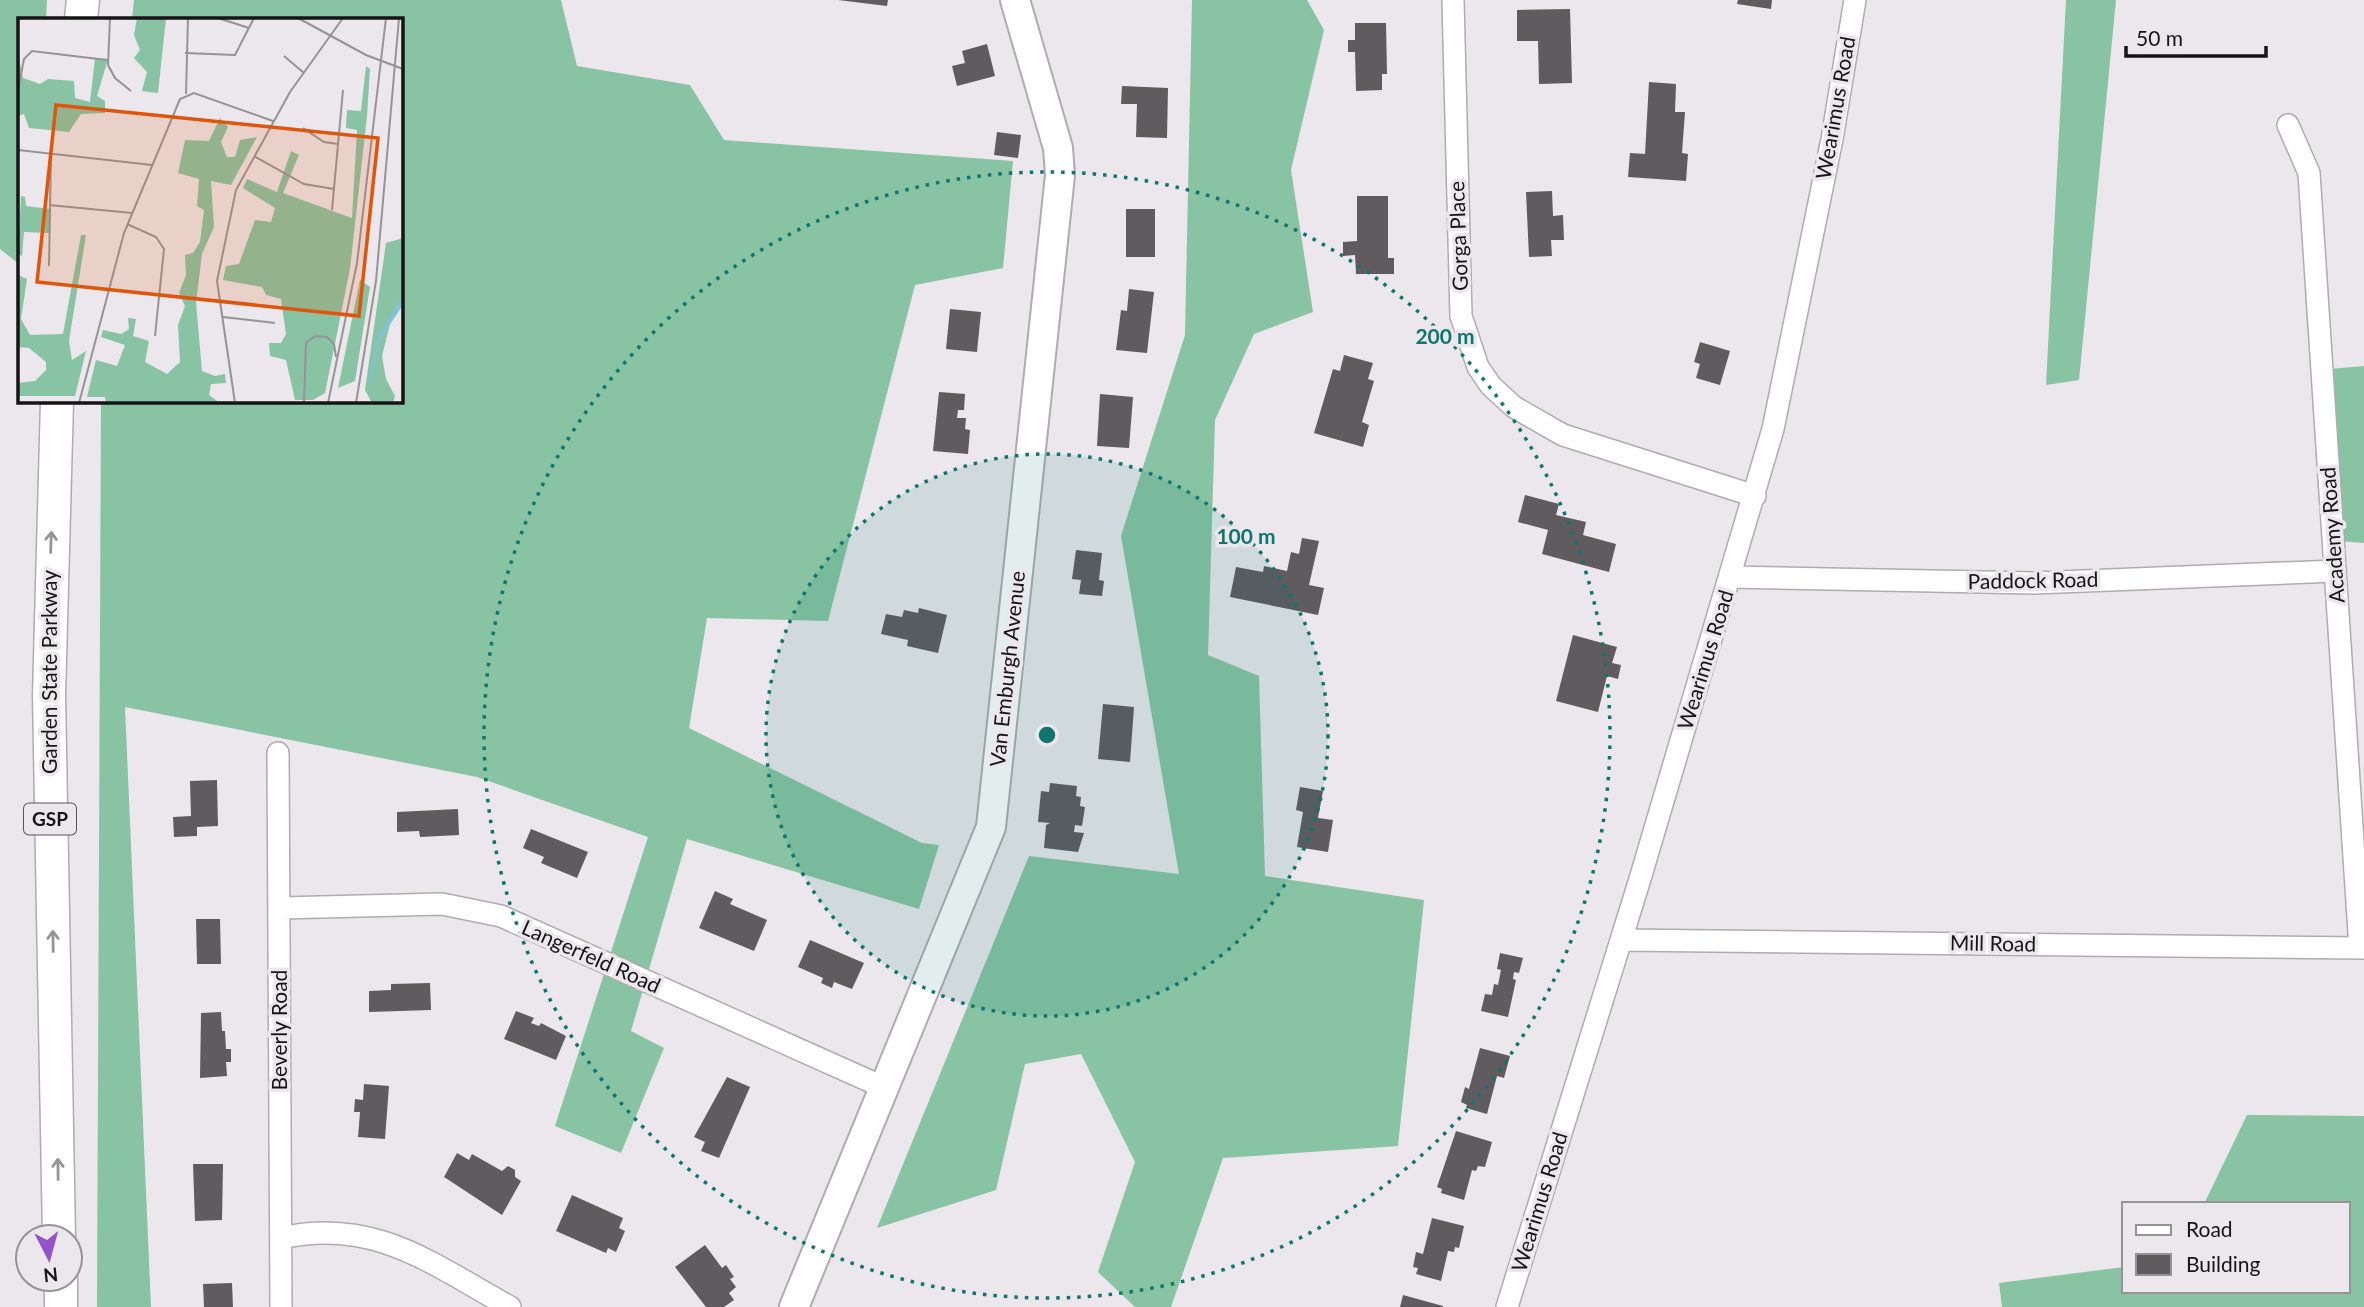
<svg xmlns="http://www.w3.org/2000/svg" width="2364" height="1307" font-family="Lato,sans-serif">
	<style>
		.forest { fill: #88c3a3 }
		.building { fill: #5f5b5f }
		.lines { fill: none; stroke-linecap: round; stroke-linejoin: round }
		.minor-casing { stroke: #afabaf; stroke-width: 24 }
		.major-casing { stroke: #afabaf; stroke-width: 32 }
		.highway-casing { stroke: #afabaf; stroke-width: 35 }
		.minor { stroke: #fff; stroke-width: 21 }
		.major { stroke: #fff; stroke-width: 28 }
		.highway { stroke: #fff; stroke-width: 32 }
		.oneway { stroke: #969596 }
		.ring { fill: none; stroke: #0f766e; stroke-width: 3.5; stroke-dasharray: 3.5 7 }
		.labels { text-anchor: middle; stroke-width: 7; stroke-linejoin: round; paint-order: stroke }
		.shield { fill: #ebe7ec; stroke: #565356; stroke-width: 2 }
		.shield-label { font-size: 19px; font-weight: bold; fill: #161416 }
		.street-label { font-size: 21px; fill: #161416; stroke: #ebe7ec }
		.inset-road { fill: none; stroke: #969396; stroke-width: 2 }
		.view { fill: #de560c; fill-opacity: 0.15; stroke: #de560c; stroke-width: 3.5 }
		.inset-edge { fill: none; stroke: #161416; stroke-width: 3.5 }
		.centre { fill: #0f766e; stroke: #ebe7ec; stroke-width: 3.5 }
		.ring-label { font-size: 21px; text-anchor: middle; font-weight: bold; fill: #0f766e; stroke: #ebe7ec; stroke-width: 7; stroke-linejoin: round; paint-order: stroke }
	</style>
	<rect width="100%" height="100%" fill="#ebe7ec"/>
	<path class="forest" d="M0 0H47L46 19H19V264L0 249Z
		M134 0H561L577 66 690 85 724 140 1013 161 1003 268 915 285 828 621 707 618 689 728 922 843 939 845 919 909 687 839 631 1031 664 1048 621 1153 555 1126 648 837 477 777 125 707 151 1307H97L101 401H401V19H132Z
		M1192 0H1307L1324 30 1291 170 1313 312 1254 334 1215 420 1208 655 1259 676 1265 876 1424 900 1398 1146 1223 1158 1171 1307H1135L1098 1272 1135 1162 1081 1054 1025 1064 996 1190 877 1228 1029 856 1179 874 1121 536 1185 335Z
		M2066 0H2116L2079 380 2046 385Z
		M2364 366V543L2326 540 2319 370Z
		M2247 1115 2364 1116V1307H2002L1999 1283 2124 1267V1291H2348V1204H2204Z"/>
	<path class="building" d="M838 0H888L887 6Z
		M1738 0H1772L1771 9 1737 4Z
		M1570 9 1572 83 1539 84 1538 41H1517V10Z
		M1355 23H1386L1387 74H1382V90L1356 91 1355 52H1348V40H1355Z
		M987 44 995 76 957 86 952 66 965 63 962 51Z
		M1649 82 1676 84 1675 112H1685L1682 153 1688 154 1686 181 1628 177 1630 153 1645 154Z
		M1122 86 1168 88 1167 138 1136 137 1137 104H1121Z
		M997 132 1021 135 1018 158 994 155Z
		M1552 191 1553 216 1563 215 1564 240H1551L1552 256 1529 257 1526 192Z
		M1357 196H1388V258H1394V274H1356L1355 255 1343 256V242L1357 241Z
		M1126 209H1155V257H1126Z
		M1129 289 1154 292 1147 353 1116 350 1121 310 1127 311Z
		M950 309 981 312 977 352 946 349Z
		M1700 342 1730 351 1720 385 1696 378 1700 364 1694 362Z
		M1344 355 1373 363 1368 379 1374 381 1362 422 1369 425 1363 447 1314 433 1333 369 1340 371Z
		M939 392 965 394 964 410H958L957 418H966L965 429 970 430 968 454 933 451Z
		M1100 394 1133 397 1129 448 1097 446Z
		M1525 495 1559 504 1556 515 1586 522 1583 535 1616 544 1609 572 1542 554 1548 530 1518 522Z
		M1302 538 1319 541 1309 585 1324 588 1318 615 1230 597 1236 567 1263 572 1264 566 1287 571 1291 552 1299 554Z
		M1076 550 1102 553 1099 580 1104 581 1102 596 1079 594 1081 580 1072 579Z
		M919 608 947 615 938 653 907 646 908 640 881 634 886 614 902 617 904 610 918 613Z
		M1573 635 1617 647 1612 663 1621 665 1618 679 1607 676 1598 712 1556 701Z
		M1103 704 1134 707 1130 762 1098 759Z
		M217 780 218 826 197 827V836L174 837 173 817 191 816 190 781Z
		M1050 783 1077 786 1076 796 1081 797 1080 806 1085 807 1082 826 1075 825 1074 832 1084 833 1078 852 1044 848 1046 825 1050 823 1038 822 1041 791 1049 792Z
		M1300 787 1323 791 1318 818 1333 820 1328 852 1297 847 1303 812 1296 810Z
		M458 809 459 835 420 837 419 831 397 832V812Z
		M531 829 588 852 577 878 541 863 544 857 523 848Z
		M715 891 733 899 730 904 767 920 754 951 699 928Z
		M196 919H220L221 964H197Z
		M810 940 864 963 852 989 834 982 832 988 821 983 823 978 798 967Z
		M1500 953 1523 958 1519 973 1514 972 1513 979 1516 980 1508 1017 1481 1011 1485 994 1492 995 1494 984 1498 985 1501 970 1497 969Z
		M430 983 431 1010 369 1012V991L391 990V984Z
		M516 1011 534 1018 531 1023 539 1026 541 1023 566 1036 556 1060 504 1039Z
		M221 1012 222 1031H225L226 1049H231V1062H226L227 1076 200 1078 201 1013Z
		M1480 1048 1510 1056 1504 1078 1497 1076 1487 1114 1466 1108 1467 1105 1461 1102 1465 1087 1469 1089Z
		M727 1077 750 1087 719 1158 701 1151 705 1142 694 1137Z
		M364 1084 389 1086 385 1139 358 1137 360 1112H354L355 1099 363 1100Z
		M1456 1131 1492 1142 1485 1167 1478 1166 1476 1171 1472 1170 1464 1200 1441 1193 1442 1189 1437 1187Z
		M457 1153 469 1160 472 1154 502 1171 508 1166 515 1170V1177L521 1181 502 1215 444 1177Z
		M193 1164H223L222 1220 195 1221Z
		M572 1195 623 1218 619 1228 625 1231 616 1252 608 1248 606 1253 556 1231Z
		M1432 1218 1464 1226 1459 1248 1455 1247 1454 1252 1448 1251 1441 1281 1416 1274 1418 1268 1413 1267 1416 1252 1423 1254Z
		M705 1245 722 1268 726 1265 734 1277 730 1279 736 1287 729 1293 734 1300 724 1307H706L675 1267Z
		M232 1283 233 1307H204L203 1284Z
		M1403 1295 1443 1306V1307H1400Z"/>
	<g class="lines">
		<g class="minor-casing">
			<path id="minor" d="M1453 0 1461 316 1478 367 1491 386 1514 407 1563 435 1755 496
				M2288 125 2309 173 2360 948
				M1731 577 2034 583 2335 571
				M278 753 281 1307
				M280 908 442 904 501 916 885 1088
				M1621 940 2364 948
				M281 1238C374 1217 432 1264 510 1307
				M1507 1307 1640 879 1773 429 1832 139 1855 0"/>
		</g>
		<g class="major-casing">
			<path id="major" d="M794 1307 991 827 1060 175 1058 148 1015 0"/>
		</g>
		<g class="highway-casing">
			<path id="highway" d="M81 19 83 0
				M57 401 49 696 59 1237
				M61 1279V1307"/>
		</g>
		<use href="#minor" class="minor"/>
		<use href="#major" class="major"/>
		<use href="#highway" class="highway"/>
	</g>
	<defs><path id="oneway-shaft" d="M-6 0H5M1.5-3L5.5 0L1.5 3" fill="none" stroke-width="1.6" stroke-linecap="round" stroke-linejoin="round" transform="scale(1.75)"/></defs>
	<g class="oneway">
		<use href="#oneway-shaft" transform="translate(51 542) rotate(-88)"/>
		<use href="#oneway-shaft" transform="translate(53 941) rotate(-91)"/>
		<use href="#oneway-shaft" transform="translate(58 1169) rotate(-91)"/>
	</g>
	<circle cx="1047" cy="735" r="281" fill="#0f766e" fill-opacity=".12"/>
	<g class="ring">
		<circle cx="1047" cy="735" r="281"/>
		<circle cx="1047" cy="735" r="563"/>
	</g>
	<g class="labels">
		<rect class="shield" x="24" y="803.5" width="52" height="31" rx="5"/>
		<g class="shield-label">
			<text x="50" y="826">GSP</text>
		</g>
		<g class="street-label">
			<text transform="translate(1836 108) rotate(-80)" y="7">Wearimus Road</text>
			<text transform="translate(1459 236) rotate(-92)" y="7">Gorga Place</text>
			<text transform="translate(2333 535) rotate(-94)" y="7">Academy Road</text>
			<text transform="translate(2033 581) rotate(-1)" y="7">Paddock Road</text>
			<text transform="translate(1706 660) rotate(-73)" y="7">Wearimus Road</text>
			<text transform="translate(1008 669) rotate(-84)" y="7">Van Emburgh Avenue</text>
			<text transform="translate(50 672) rotate(-90)" y="7">Garden State Parkway</text>
			<text transform="translate(1993 944) rotate(1)" y="7">Mill Road</text>
			<text transform="translate(591 957) rotate(24)" y="7">Langerfeld Road</text>
			<text transform="translate(280 1030) rotate(-90)" y="7">Beverly Road</text>
			<text transform="translate(1540 1202) rotate(-73)" y="7">Wearimus Road</text>
		</g>
	</g>
	<g transform="translate(18 18)">
		<rect width="385" height="385" fill="#ebe7ec"/>
		<path d="M119 0H148L140 75 124 73 129 54 116 40 122 32 116 17ZM0 36 5 60 22 66 30 61 56 63 57 80 72 84 77 40 90 41 79 78 87 83V95L63 96 51 114 11 110 6 96 0 98ZM348 48 352 51 349 98 332 251 307 375 295 382H277L268 342 252 338 251 325H263L268 316 263 281 248 277 244 269 205 262 208 248 221 246 237 202 253 204 257 190 225 170 229 161 259 174 273 133 281 137 265 175 334 200 339 112 328 110 329 92 343 93ZM202 100 210 109 203 124 209 139H217L222 122 239 119 213 167 193 163 196 209 184 236 178 285 184 353 197 358 207 356 208 365 193 366 191 377 202 385H88L87 379H69L78 342 99 348 107 327 83 319 85 312 103 316 111 311 110 300 118 301 115 318 131 323 127 344 149 356 162 344 160 307 167 288 161 275 168 257 167 237 175 235 182 224 186 192 179 188 181 161 160 155 167 122 191 123ZM3 178 7 179 8 188 32 191 31 215 6 214 4 238 0 236ZM63 217H68L51 323 54 342 68 333 57 378H0V365L17 363 28 352V344L11 330 0 329V257L9 261 3 301 12 317 45 316ZM385 220V285L372 306 364 338 368 361 377 378 375 385H354L347 372 368 225ZM342 262 352 269 337 363 320 370Z" fill="#88c3a3"/>
		<path d="M385 278V287L362 321 354 359 357 385 352 358 360 318Z" fill="#7ec3db"/>
		<path class="inset-road" d="M92 0 90 47 97 60 113 73M200 0 231 10M280 0 348 37 385 51M167 35 217 37 236 0M266 38 286 55M0 72 6 41 14 33 89 42M168 76 170 0M285 110 306 124 320 126M0 132 134 147M236 138 286 166 316 171M31 187 114 195M314 192 325 72M109 206 138 219 146 231 137 318M31 248 33 135M205 299 257 305M61 385 106 215 162 81 176 75 255 103M217 385 199 263 218 172 272 74 325 0M286 385 288 325 297 318 309 319 316 326 318 339M310 385 339 245 368 0M338 385 358 263 381 0"/>
		<path class="view" d="M38 87 360 120 341 298 19 264Z"/>
		<rect width="385" height="385" class="inset-edge"/>
	</g>
	<circle cx="1047" cy="735" r="10" class="centre"/>
	<g class="ring-label">
		<text x="1445" y="344">200 m</text>
		<text x="1246" y="544">100 m</text>
	</g>
	<rect x="2122" y="1202" width="228" height="91" fill="#ebe7ec" stroke="#969396" stroke-width="2"/>
	<rect x="2136" y="1225" width="35" height="10" fill="#ffffff" stroke="#969396" stroke-width="2"/>
	<text x="2186" y="1237" font-size="21" fill="#161416">Road</text>
	<rect x="2136" y="1254" width="35" height="21" fill="#5f5b5f" stroke="#969396" stroke-width="2"/>
	<text x="2186" y="1272" font-size="21" fill="#161416">Building</text>
	<g transform="translate(49 1258) rotate(174)"><circle r="33" fill="#ebe7ec" stroke="#969396" stroke-width="2"/>
	<path d="M0-5L12 26L0 18L-12 26Z" fill="#9454c9"/>
	<text y="-10" font-size="19" font-weight="bold" text-anchor="middle" fill="#161416">N</text>
	</g>
	<path d="M2126 46v10h140v-10" fill="none" stroke="#161416" stroke-width="3.5"/>
	<text x="2136" y="46" font-size="21" fill="#161416" stroke="#ebe7ec" stroke-width="5" paint-order="stroke">50 m</text>
</svg>
